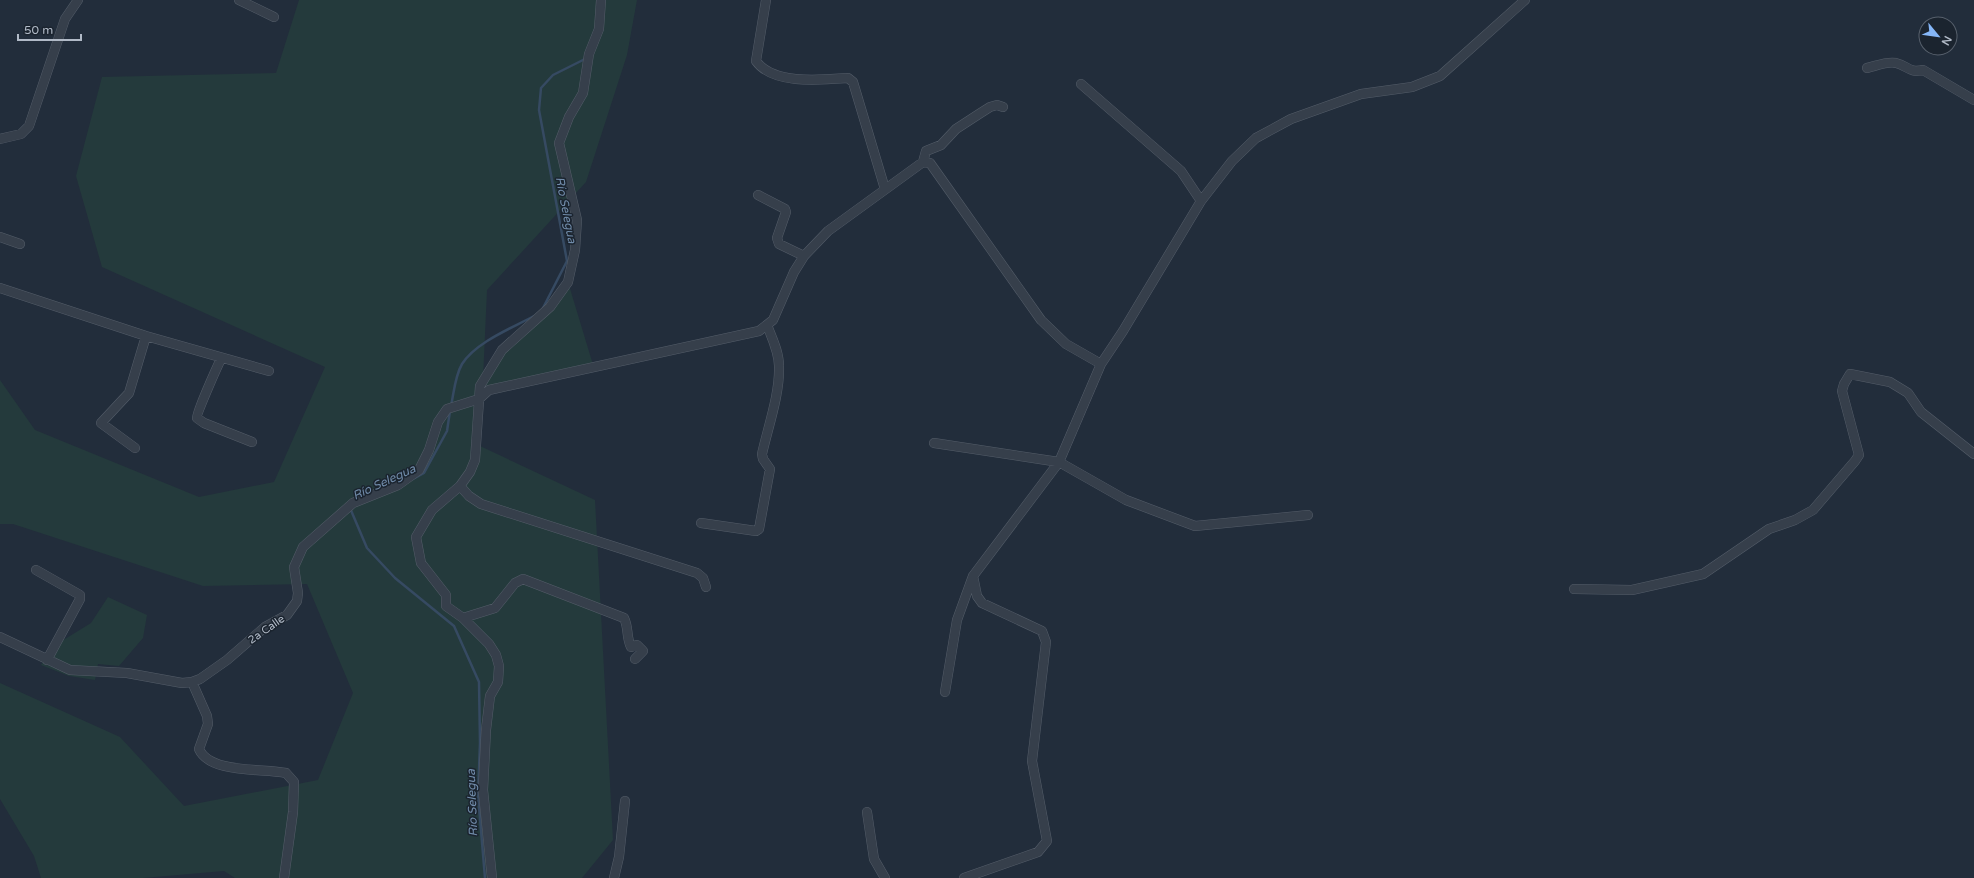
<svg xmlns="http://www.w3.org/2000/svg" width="1974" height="878" font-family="'Varela Round',sans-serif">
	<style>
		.green { fill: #243a3c }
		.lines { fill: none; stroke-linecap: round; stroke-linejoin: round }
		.stream { stroke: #364a62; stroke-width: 2.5 }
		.minor-casing { stroke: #545d69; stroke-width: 10 }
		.minor { stroke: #363f4b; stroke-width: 9 }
		.labels { text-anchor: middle; stroke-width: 3; stroke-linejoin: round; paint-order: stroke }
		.street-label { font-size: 11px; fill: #b1bac7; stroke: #1b242f }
		.water-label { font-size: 12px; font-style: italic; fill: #718caa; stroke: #1b242f }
	</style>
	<rect width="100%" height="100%" fill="#222d3b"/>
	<path class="green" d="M299 0H637L627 55 586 182 487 290 480 446 595 500 613 840 582 878H235L224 871 143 878H41L34 856 0 799V683L120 737 184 806 318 780 353 693 307 584 203 586 13 524H0V380L35 430 199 497 274 482 325 367 102 267 76 176 102 77 276 73Z
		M568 282 594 368 489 390 485 383 501 352Z
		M108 597 147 615 143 638 119 666 98 664 95 680 69 676 41 665 52 647 91 623Z"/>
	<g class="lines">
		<path class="stream" d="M543 308 567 261 539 110 541 88 553 75 585 59
			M451 406C454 392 455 376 462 364 476 342 512 328 534 316
			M413 479 424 473 447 431 450 411
			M350 508 367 548 395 578 454 626 479 682 480 743 478 795 485 878"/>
		<g class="minor-casing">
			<path id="minor" d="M239 0 274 17
				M766 0 756 61C773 85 821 80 848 78L853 82 885 189
				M1867 68C1876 66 1887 61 1896 63 1908 66 1909 73 1923 70L1974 100
				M1081 84 1181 171 1201 201
				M0 139 21 134 29 126 65 19 78 0
				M923 162 926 151 941 145 956 129 979 114 990 107 997 105 1003 107
				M758 195 785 209 786 212 777 238 779 244 804 256
				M0 237 20 244
				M0 288 146 336 269 371
				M221 359C217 367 196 414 197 418L204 423 252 442
				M934 443 1059 462 1126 500 1195 526 1308 515
				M135 448 101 423 129 393 146 336
				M460 486 469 496 481 504 697 573 703 578 706 587
				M701 523 756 531 759 529 770 469 763 459 762 454C768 427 780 394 779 366 779 352 772 338 767 325
				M36 570 80 595V599L47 660
				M1574 589 1632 590 1703 574 1769 529 1795 520 1813 510 1855 461 1859 455 1842 391 1844 384 1850 374 1890 382 1908 393 1921 412 1974 454
				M463 618 495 608 515 583 523 579 624 618C629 628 626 637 631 647L637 645 643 651 635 659
				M0 637 70 670 127 673 182 683 192 682 200 679 227 660 265 627 287 615 297 601 298 593 294 567 303 547 353 503 398 485 419 470 429 450 438 422 447 409 479 399 489 390 759 331 773 320 794 272 804 256 828 231 923 162 930 163 1041 320 1066 344 1101 364
				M192 682 207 716 208 724 199 749C210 774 263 768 286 773L294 782 293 812 284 878
				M945 692 957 620 973 576 1059 462 1101 364 1123 331 1201 201 1232 161 1256 138 1291 119 1361 94 1412 87 1440 76 1525 0
				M867 812 874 859 885 878
				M492 878 483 790 486 730 490 696 498 682 499 666 496 655 489 644 463 618 446 606V595L421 563 416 537 432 510 460 486 470 472 475 460 480 386 502 350 550 307 568 282 575 250 577 220 559 143 569 117 583 93 589 54 599 29 601 0
				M614 878 619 857 625 801
				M964 878 1038 852 1047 841 1032 761 1046 642 1042 631 982 603 977 596 973 576"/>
		</g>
		<use href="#minor" class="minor"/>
	</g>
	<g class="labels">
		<g class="street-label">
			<text transform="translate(266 629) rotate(-35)" y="4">2a Calle</text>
		</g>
		<g class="water-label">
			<text transform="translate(566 210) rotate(79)" y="4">Río Selegua</text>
			<text transform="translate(384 482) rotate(-25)" y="4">Río Selegua</text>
			<text transform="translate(472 803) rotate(-92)" y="4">Río Selegua</text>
		</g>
	</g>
	<g transform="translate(1938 36) rotate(119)"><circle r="19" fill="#1b242f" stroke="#57606c"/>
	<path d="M0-3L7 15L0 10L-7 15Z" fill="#85b6f7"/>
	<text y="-6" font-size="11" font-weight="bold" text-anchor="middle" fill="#b1bac7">N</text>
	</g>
	<path d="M18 34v6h63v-6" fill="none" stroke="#b1bac7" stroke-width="2"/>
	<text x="24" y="34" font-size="12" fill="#b1bac7" stroke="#1b242f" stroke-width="3" paint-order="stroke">50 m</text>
</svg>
